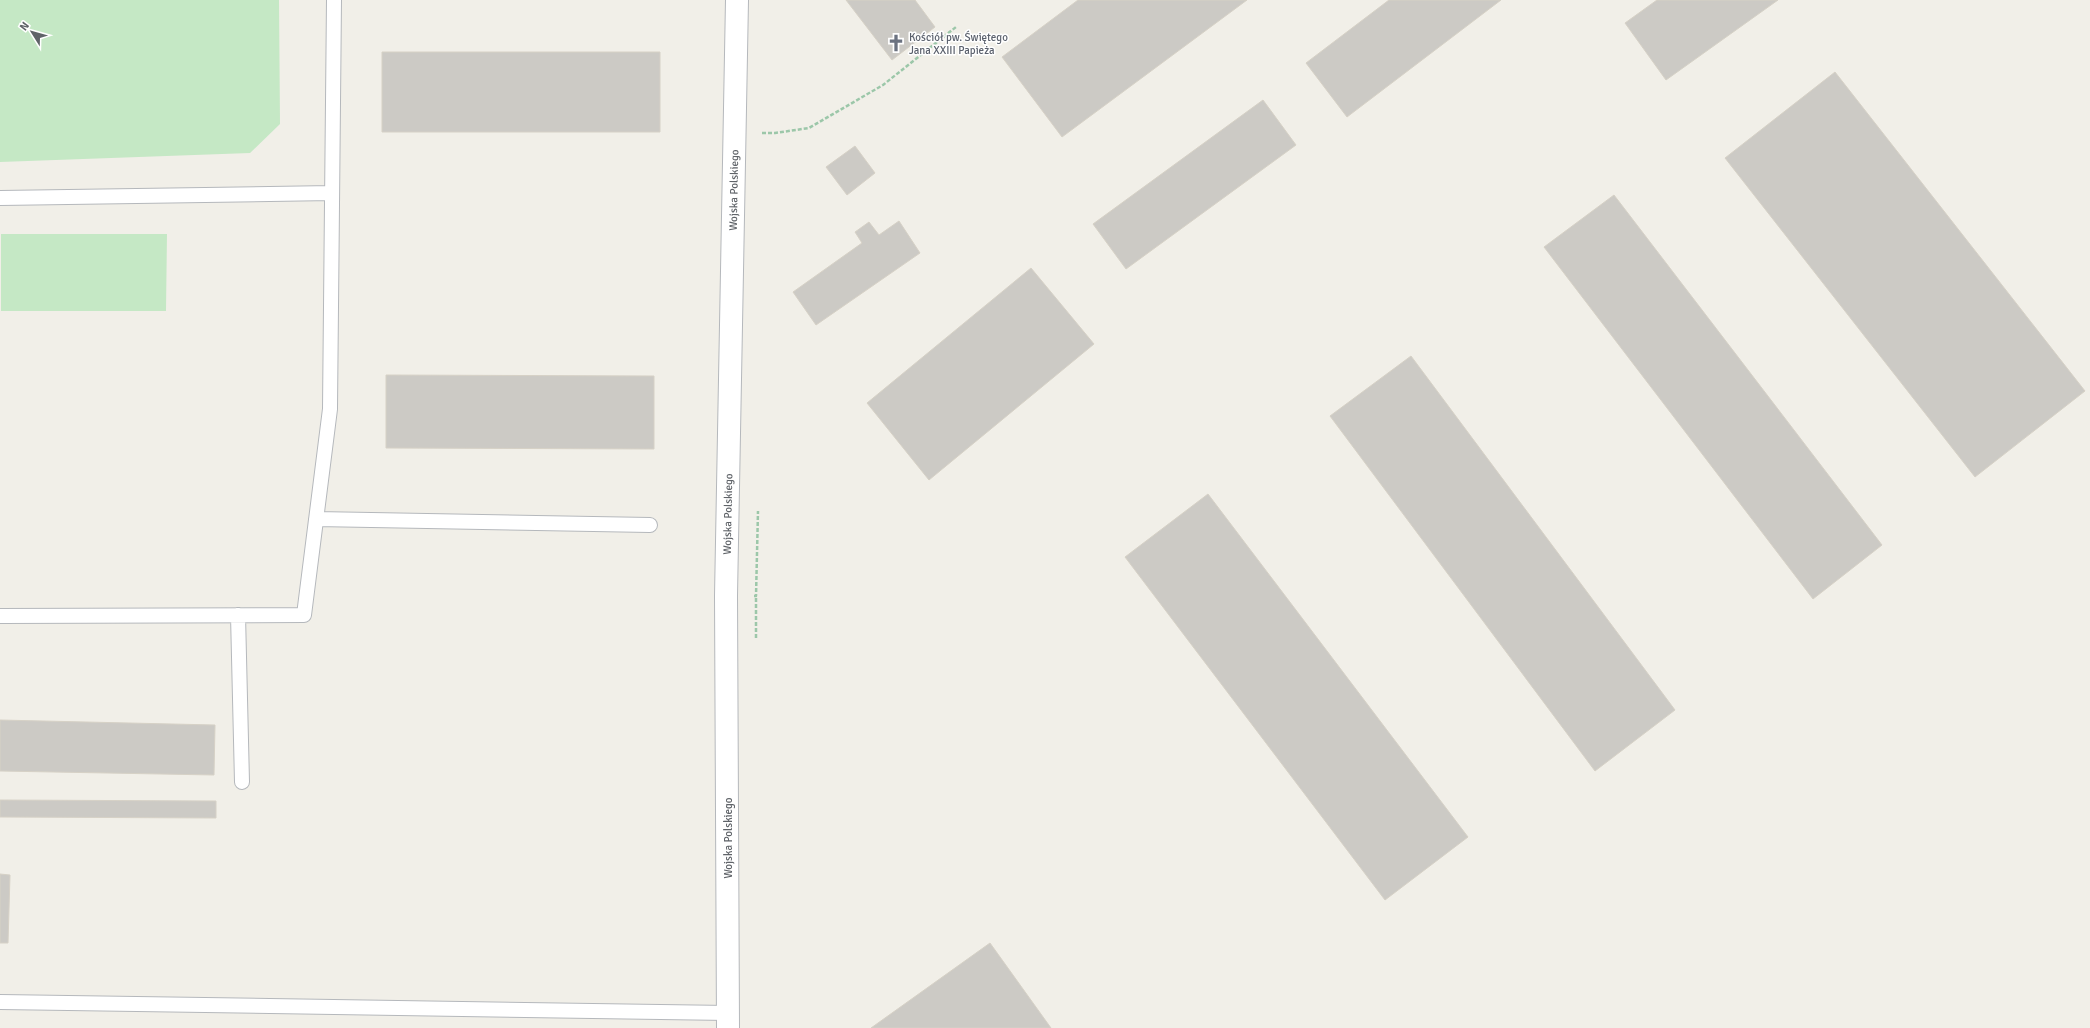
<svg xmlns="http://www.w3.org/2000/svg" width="2090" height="1028" font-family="Signika,sans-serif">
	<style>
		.green { fill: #c5e8c5 }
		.building { fill: #cccac5; stroke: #d6d1c6 }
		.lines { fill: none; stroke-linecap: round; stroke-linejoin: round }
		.service-casing { stroke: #b5b8bc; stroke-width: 16 }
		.minor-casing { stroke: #b5b8bc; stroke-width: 24 }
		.path { stroke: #9cc7a9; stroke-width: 2.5; stroke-dasharray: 4 2; stroke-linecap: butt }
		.service { stroke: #fff; stroke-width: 14 }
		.minor { stroke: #fff; stroke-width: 22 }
		.labels { text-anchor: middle; stroke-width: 3; stroke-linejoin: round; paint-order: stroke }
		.worship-label { font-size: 11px; fill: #5b616d; stroke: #fff; text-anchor: start }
		.street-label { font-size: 11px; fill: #5f6368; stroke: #fff }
	</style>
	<rect width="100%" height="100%" fill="#f1efe8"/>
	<path class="green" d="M0 0H279L280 124 250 153 0 162Z
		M1 234H167L166 311H1Z"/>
	<path class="building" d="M846 0H915L935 27 892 60Z
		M1078 0H1247L1062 137 1002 57Z
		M1389 0H1501L1347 117 1306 63Z
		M1657 0H1778L1666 80 1625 23Z
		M382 52H660V132H382Z
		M1835 72 2085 391 1975 477 1725 158Z
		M1263 100 1296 145 1126 269 1093 224Z
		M855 146 875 173 847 195 826 167Z
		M1614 195 1882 545 1813 599 1544 247Z
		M899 221 920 253 816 325 793 292 862 243 855 232 869 222 879 235Z
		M1031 268 1094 344 929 480 867 403Z
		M1411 356 1675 710 1595 771 1330 416Z
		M386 375 654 376V449L386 448Z
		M1208 494 1468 837 1385 900 1125 557Z
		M0 720 215 725 214 775 0 771Z
		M0 800 216 801V818L0 817Z
		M0 874 10 875 8 943H0Z
		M990 943 1051 1028H871Z"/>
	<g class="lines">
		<g class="service-casing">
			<path id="service" d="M0 198 332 193
				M316 519 650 525
				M238 615 242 782
				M0 616 304 615 330 409 334 0
				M0 1002 728 1013"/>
		</g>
		<g class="minor-casing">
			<g id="minor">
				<path id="s1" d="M728 1028 726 596 737 0"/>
			</g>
		</g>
		<path class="path" d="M762 133H775L809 128 883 85 956 27
			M754 596H756L758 511
			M756 638V596"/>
		<use href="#service" class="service"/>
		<use href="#minor" class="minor"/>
	</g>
	<defs>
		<g id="church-bare" transform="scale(1.38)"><path d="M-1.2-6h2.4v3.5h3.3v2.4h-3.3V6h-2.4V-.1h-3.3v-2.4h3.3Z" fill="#6b7280" stroke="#fff" stroke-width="2.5" paint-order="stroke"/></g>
	</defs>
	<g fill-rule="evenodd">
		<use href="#church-bare" x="896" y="43"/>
	</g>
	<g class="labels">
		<g class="worship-label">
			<text x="909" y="41">Kościół pw. Świętego<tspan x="909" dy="13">Jana XXIII Papieża</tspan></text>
		</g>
		<g class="street-label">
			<text dy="4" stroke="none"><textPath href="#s1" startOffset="838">Wojska Polskiego</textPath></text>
			<text dy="4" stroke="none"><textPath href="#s1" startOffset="514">Wojska Polskiego</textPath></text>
			<text transform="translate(728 838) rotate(-90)" y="4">Wojska Polskiego</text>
		</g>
	</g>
	<g transform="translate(32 32) rotate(307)" stroke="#ffffff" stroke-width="3" paint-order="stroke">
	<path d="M0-3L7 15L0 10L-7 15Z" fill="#5f6368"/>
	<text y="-6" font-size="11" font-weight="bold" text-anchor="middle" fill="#5f6368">N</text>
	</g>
</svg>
